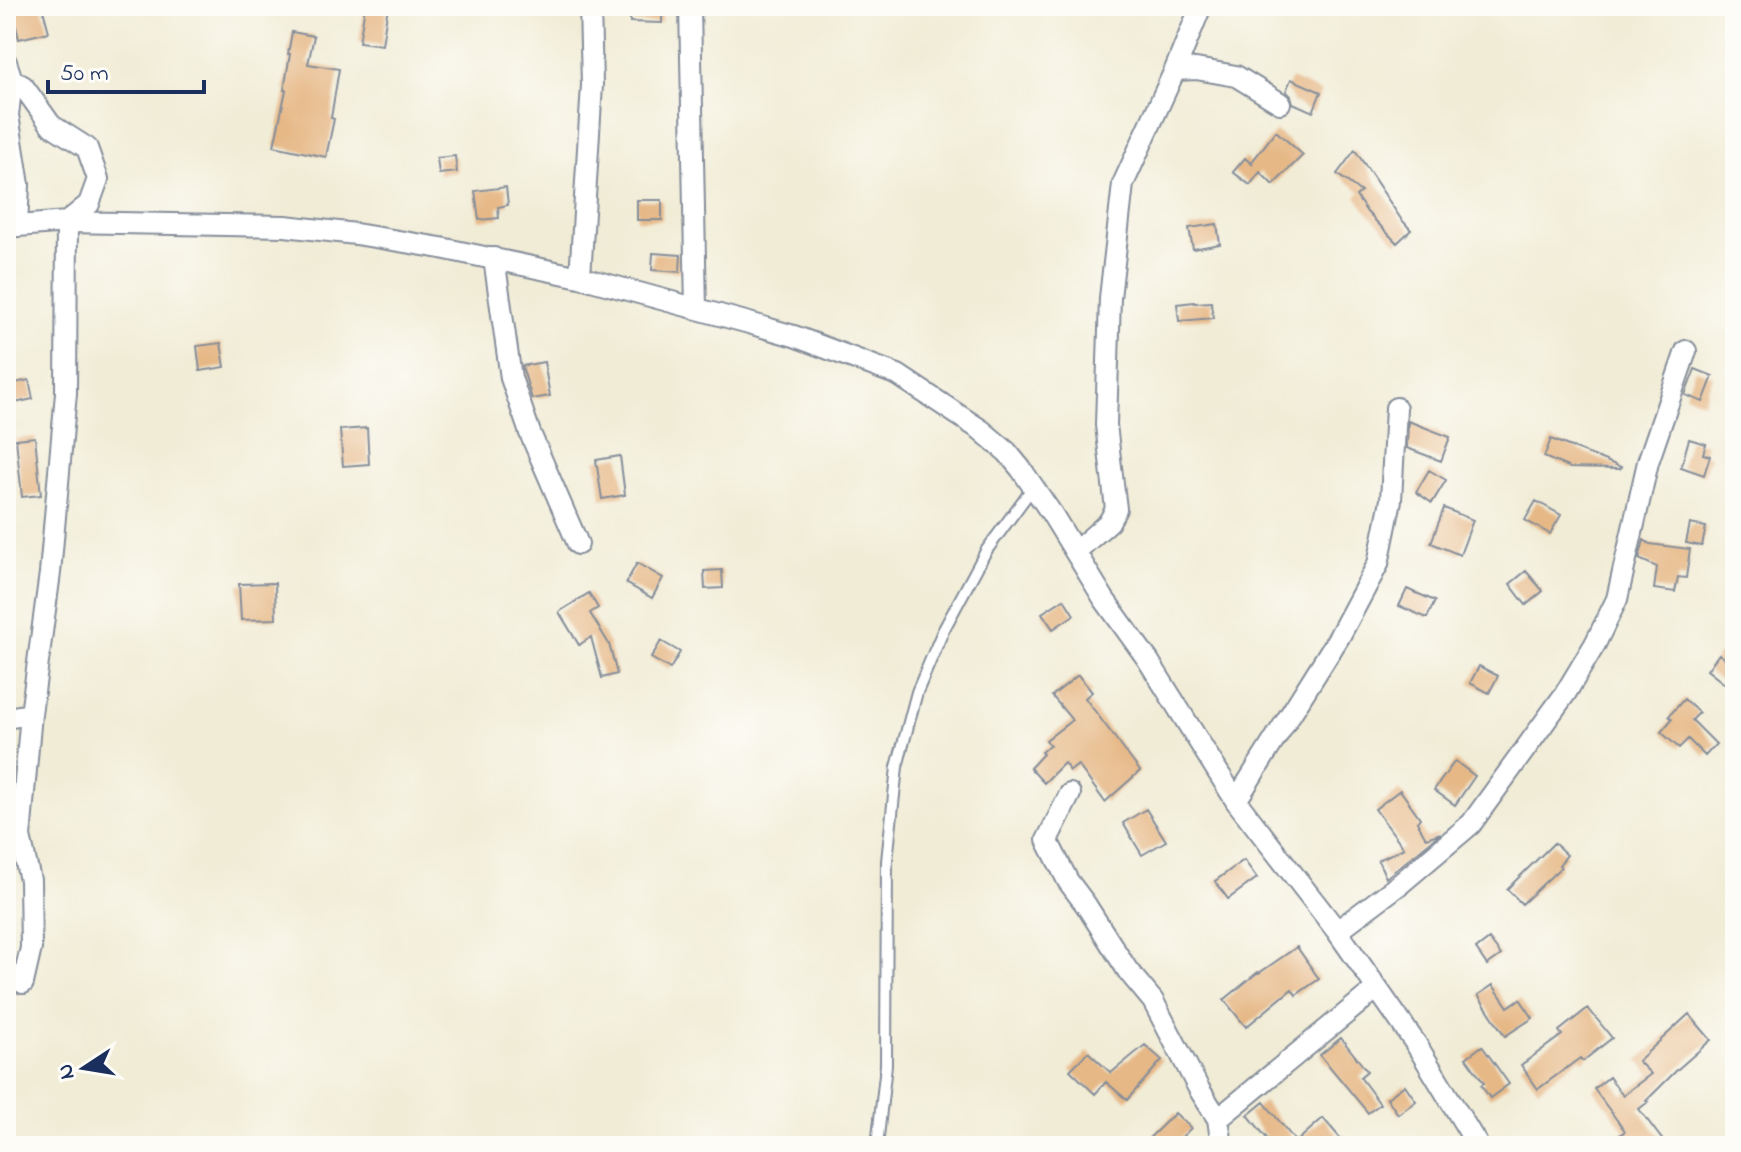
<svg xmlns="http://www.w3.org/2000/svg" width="1741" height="1152" font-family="'Indie Flower',sans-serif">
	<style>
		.building { fill: #e6b886 }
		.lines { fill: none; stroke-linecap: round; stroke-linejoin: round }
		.service-casing { stroke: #868e9a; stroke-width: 14 }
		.minor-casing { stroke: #868e9a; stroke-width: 24 }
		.service { stroke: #fff; stroke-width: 10 }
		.minor { stroke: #fff; stroke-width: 20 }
	</style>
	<rect width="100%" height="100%" fill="#fdfcf7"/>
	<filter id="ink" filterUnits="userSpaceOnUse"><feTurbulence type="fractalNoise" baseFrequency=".0125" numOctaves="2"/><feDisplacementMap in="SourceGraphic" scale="16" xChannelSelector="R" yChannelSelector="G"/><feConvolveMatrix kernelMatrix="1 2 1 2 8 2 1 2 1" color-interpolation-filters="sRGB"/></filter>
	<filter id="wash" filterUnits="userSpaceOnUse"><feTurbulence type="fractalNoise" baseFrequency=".006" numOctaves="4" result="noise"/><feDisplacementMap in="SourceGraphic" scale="32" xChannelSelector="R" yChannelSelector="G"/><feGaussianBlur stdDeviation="1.8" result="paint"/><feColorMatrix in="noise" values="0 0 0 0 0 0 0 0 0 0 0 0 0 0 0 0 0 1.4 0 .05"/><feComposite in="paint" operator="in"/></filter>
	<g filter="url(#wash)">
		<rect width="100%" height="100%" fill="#f1ecd6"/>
		<g id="blocks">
			<path class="building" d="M11 6H42L49 32 19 39Z
				M365 6H388L382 45 359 42Z
				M630 6H662V23L630 22Z
				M292 32 314 36 308 64 339 69 331 118 334 119 326 157 274 146 286 90H284L290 54H288Z
				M1291 79 1321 92 1313 112 1293 103 1291 96 1286 91Z
				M1276 131 1303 155 1273 185 1260 172 1250 185 1233 172 1245 158 1253 165 1251 163Z
				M1355 150 1401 219 1411 230 1397 243 1367 212 1356 196 1361 192 1337 174Z
				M455 156 457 172 439 174 437 158Z
				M506 187 508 205 498 207 499 218 479 220 475 191Z
				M637 200H662V220H637Z
				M1217 224 1220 244 1193 249 1189 228Z
				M653 253 681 255 680 272 652 270Z
				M1194 302 1195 303 1211 302 1213 318 1179 321 1177 304Z
				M221 343 225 367 200 371 197 346Z
				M544 362 550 396 532 399 522 366Z
				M1695 369 1713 376 1703 402 1685 395Z
				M29 380 33 399 6 405V385Z
				M1408 421 1450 437 1441 461 1407 448Z
				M367 428 369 464 343 466 340 430Z
				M35 437 41 495 22 497 16 439Z
				M1551 439 1621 467 1620 469 1570 468 1544 457Z
				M1689 439 1706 444 1703 454 1710 456 1704 475 1681 467Z
				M620 456 625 495 602 499 596 460Z
				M1429 470 1446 480 1432 503 1416 492Z
				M1536 501 1561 515 1550 534 1525 520Z
				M1444 508 1473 520 1460 555 1431 543Z
				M1690 524 1706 527 1702 546 1686 543Z
				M1644 540 1650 544 1690 549 1686 578 1678 577 1675 592 1654 589 1657 567 1639 559Z
				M637 563 663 578 652 598 626 583Z
				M722 570 723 588 705 589 704 571Z
				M1526 571 1543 591 1526 605 1510 584Z
				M275 583 276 619 241 620 239 584Z
				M1407 589 1435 601 1427 618 1399 606Z
				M589 593 598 608 590 613 609 644 617 674 602 678 591 637 579 645 559 612Z
				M1064 599 1074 615 1053 629 1042 613Z
				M661 641 680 652 670 669 651 658Z
				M1719 654 1735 666V692L1707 670Z
				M1479 666 1498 676 1489 693 1470 683Z
				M1078 675 1092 692 1085 698 1140 771 1105 802 1078 765 1070 771 1064 763 1044 783 1030 768 1043 754 1041 752 1050 745 1046 740 1072 720 1052 696Z
				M1684 699 1699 713 1692 720 1716 744 1705 756 1688 739 1679 748 1661 732 1672 719 1669 716Z
				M1455 761 1475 776 1455 805 1434 790Z
				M1400 790 1420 818 1417 822 1426 838 1441 833 1386 878 1378 860 1404 848 1375 809Z
				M1146 809 1166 841 1142 855 1123 823Z
				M1554 843 1567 855 1559 865 1561 867 1522 904 1507 889Z
				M1244 860 1257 878 1228 899 1215 881Z
				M1489 939 1501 955 1487 965 1476 949Z
				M1297 947 1319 979 1296 995 1292 989 1246 1027 1224 1000 1258 972 1259 973Z
				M1493 985 1508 1007 1520 999 1533 1018 1505 1036 1478 995Z
				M1588 1008 1612 1038 1583 1061 1580 1058 1538 1089 1521 1065 1562 1035 1559 1031Z
				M1689 1014 1711 1040 1678 1069 1646 1101 1648 1102 1639 1109 1667 1146H1629L1620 1135 1625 1131 1594 1089 1609 1077 1623 1095 1651 1074 1638 1061Z
				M1341 1038 1367 1071 1360 1077 1380 1104 1368 1113 1320 1055Z
				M1145 1045 1162 1060 1127 1100 1106 1082 1095 1094 1070 1070 1088 1052 1111 1073Z
				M1482 1046 1509 1084 1490 1098 1481 1085 1484 1083 1466 1058Z
				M1405 1085 1416 1101 1398 1114 1387 1098Z
				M1264 1102 1296 1142 1323 1118 1341 1139 1333 1146H1273L1248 1115Z
				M1175 1113 1191 1128 1173 1146H1141Z"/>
		</g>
	</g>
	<g filter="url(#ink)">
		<use href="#blocks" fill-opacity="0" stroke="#868e9a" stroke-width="2"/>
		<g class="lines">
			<g class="service-casing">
				<path id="service" d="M877 1146 886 1065 887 861 897 767 917 692 943 631 986 551 1033 487"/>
			</g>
			<g class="minor-casing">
				<path id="minor" d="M690 6 696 309
					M6 62 12 80 23 86 51 125 87 148 98 179 89 204 67 222 66 393 50 573 31 714 20 837 30 880 31 948 23 983
					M1175 70 1196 69 1236 76 1280 103
					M12 80 8 115 19 185 17 226
					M6 227 67 222 285 226 356 234 441 248 580 277 749 323 794 336 898 375 981 430 1007 452 1021 469 1052 514 1104 599 1148 660 1236 801 1337 931 1416 1044 1478 1146
					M494 258 511 378 530 433 578 544
					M580 277 592 85 590 6
					M1075 552 1109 522 1116 509 1106 425 1110 298 1123 184 1175 70 1201 6
					M6 718 31 714
					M1070 794 1047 840 1068 881 1086 905 1128 971 1153 1001 1199 1089 1218 1119
					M1236 801 1339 637 1378 564 1391 500 1396 408
					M1337 931 1400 884 1471 824 1565 694 1595 644 1617 599 1648 462 1686 351
					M1222 1146 1218 1119 1377 988"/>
			</g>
			<use href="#service" class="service"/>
			<use href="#minor" class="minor"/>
		</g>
	</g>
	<rect width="1741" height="1152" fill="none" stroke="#fdfcf7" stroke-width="32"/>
	<g transform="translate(84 1068) rotate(258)" stroke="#fdfcf7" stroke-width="6" paint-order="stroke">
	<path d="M0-6L14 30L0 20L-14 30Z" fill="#1b2f5e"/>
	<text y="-12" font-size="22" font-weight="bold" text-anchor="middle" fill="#1b2f5e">N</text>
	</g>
	<path d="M48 80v12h156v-12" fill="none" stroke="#1b2f5e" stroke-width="4"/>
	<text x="60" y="80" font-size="24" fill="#1b2f5e" stroke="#fdfcf7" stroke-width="6" paint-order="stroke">50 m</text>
</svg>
